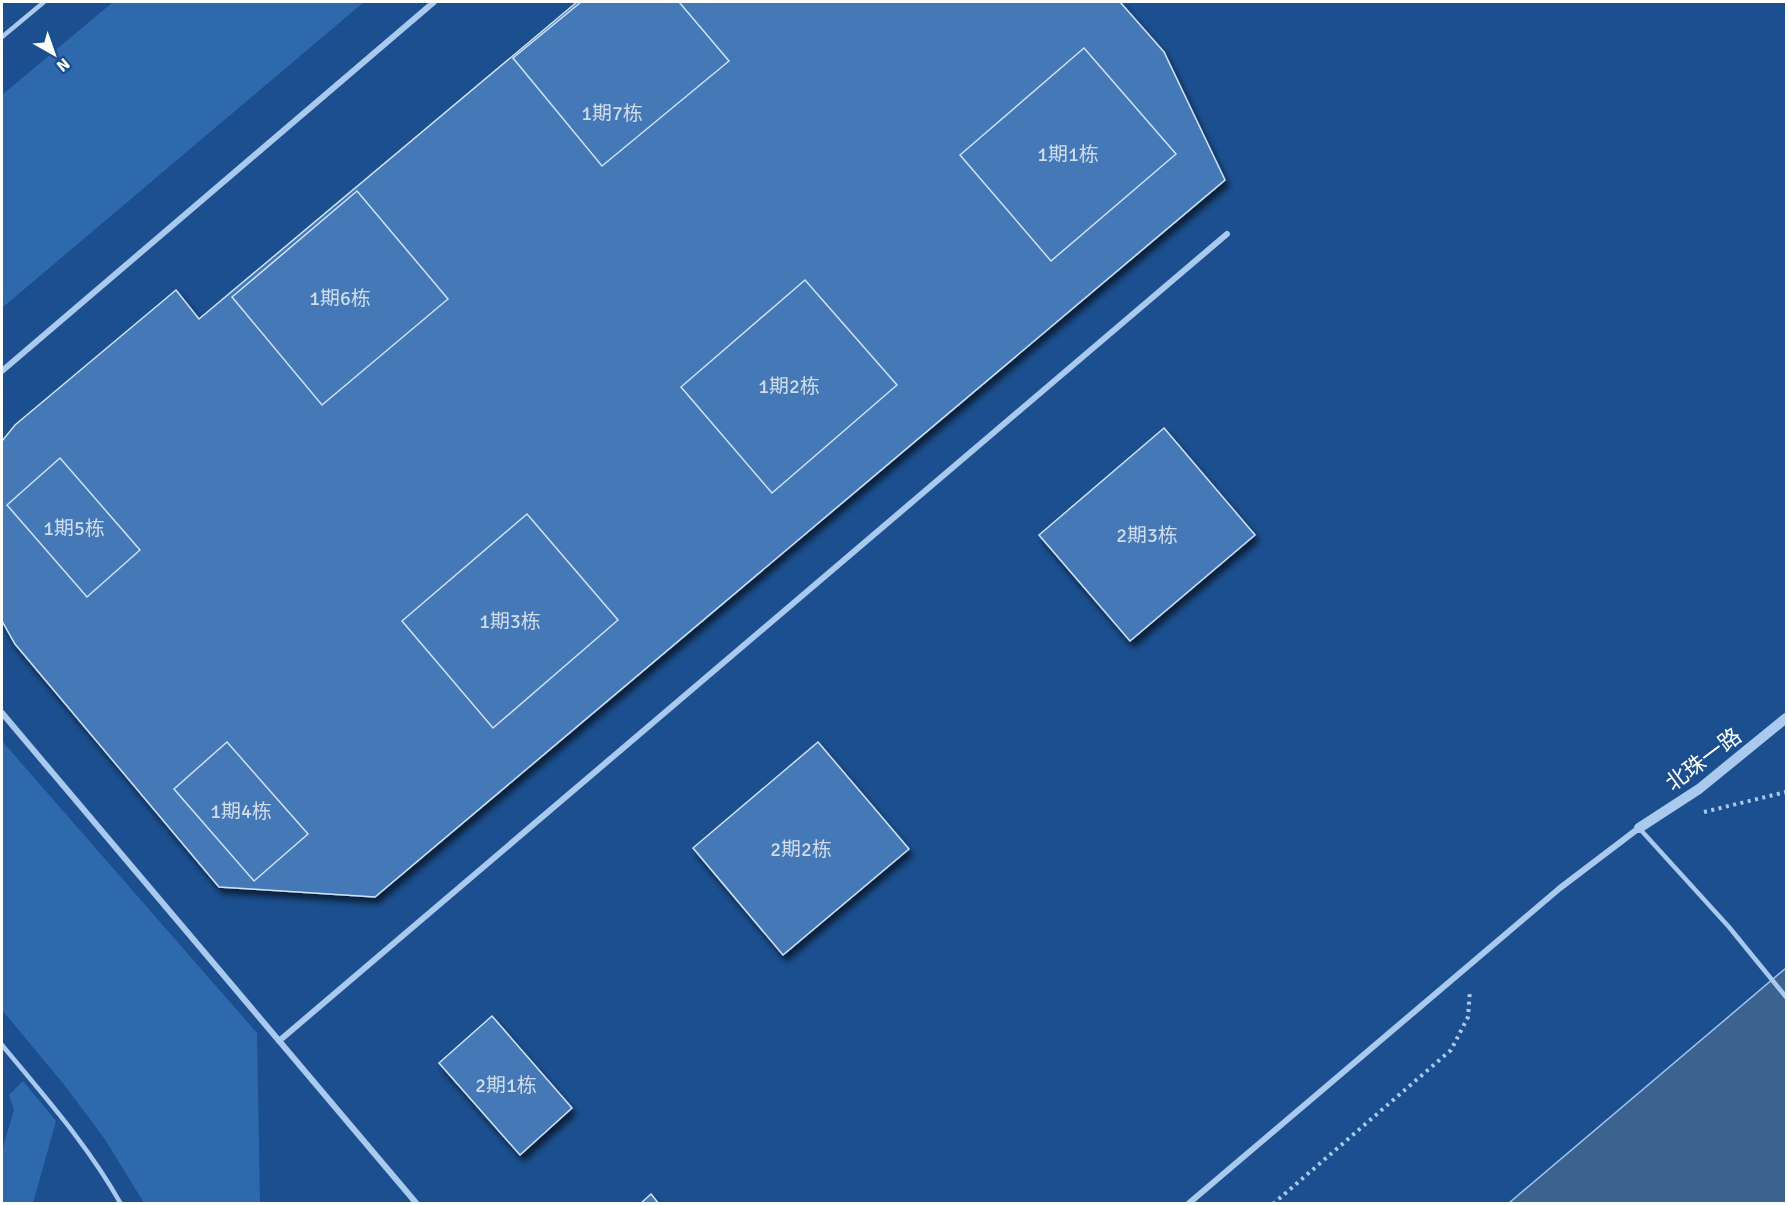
<svg xmlns="http://www.w3.org/2000/svg" width="1788" height="1205" font-family="Signika,'Noto Sans SC',sans-serif">
	<style>
		.green { fill: #2e69ad }
		.water { fill: #3c6290; stroke: #9cc4f0; stroke-width: 1.5 }
		.building { fill: #4478b7; stroke: #cfe3fa; stroke-width: 1.5; filter: url(#shadow) }
		.lines { fill: none; stroke-linecap: round; stroke-linejoin: round }
		.path { stroke: #a9c9ee; stroke-width: 4; stroke-dasharray: 3 4.5; stroke-linecap: butt }
		.service { stroke: #a9c9ee; stroke-width: 4.5 }
		.minor { stroke: #a9c9ee; stroke-width: 6 }
		.tertiary { stroke: #a9c9ee; stroke-width: 10 }
		.labels { text-anchor: middle; stroke-width: 4.5; stroke-linejoin: round; paint-order: stroke }
		.number-label { font-size: 20px; fill: #d0dded }
		.street-label { font-size: 22px; fill: #fff; stroke: #1b4f8f }
	</style>
	<defs>
		<filter id="shadow"><feDropShadow dx="3.5" dy="6" stdDeviation="3" flood-color="#0009"/></filter>
	</defs>
	<rect width="100%" height="100%" fill="#1b4f8f"/>
	<path class="green" d="M113 2H364L2 308V95Z
		M2 741 257 1033 260 1203H144L106 1141 66 1087 2 1010Z
		M23 1081 56 1121 33 1203H2V1150L14 1110 9 1095Z"/>
	<path class="water" d="M1786 968V1203H1509Z"/>
	<path class="building" d="M577 2H1120L1164 52 1225 180 375 897 219 887 15 644 2 621V441L15 425 176 290 199 319Z
		M581 2H679L729 61 602 166 513 58Z
		M1084 48 1176 154 1051 261 960 155Z
		M357 191 448 299 322 405 232 297Z
		M805 280 897 385 772 493 681 387Z
		M1164 428 1255 535 1130 641 1039 535Z
		M60 458 140 550 87 597 7 505Z
		M527 514 618 620 493 728 402 621Z
		M227 742 308 834 254 881 174 789Z
		M818 742 909 849 783 955 693 848Z
		M492 1016 572 1108 520 1155 439 1063Z
		M651 1194 659 1204H640Z"/>
	<g class="lines">
		<path class="path" d="M1704 812 1786 792
			M1273 1204 1451 1050 1468 1017 1470 990"/>
		<path class="service" d="M2 37 44 2
			M1639 828 1729 927 1786 997
			M2 1045C44 1096 88 1145 121 1204"/>
		<path class="minor" d="M2 371 434 2
			M2 713 417 1204
			M279 1041 1227 234
			M1188 1204 1560 888 1639 828"/>
		<path class="tertiary" d="M1639 828 1699 789 1786 718"/>
	</g>
	<g class="labels">
		<g class="number-label">
			<text x="612" y="120">1期7栋</text>
			<text x="1068" y="161">1期1栋</text>
			<text x="340" y="305">1期6栋</text>
			<text x="789" y="393">1期2栋</text>
			<text x="74" y="535">1期5栋</text>
			<text x="1147" y="542">2期3栋</text>
			<text x="510" y="628">1期3栋</text>
			<text x="241" y="818">1期4栋</text>
			<text x="801" y="856">2期2栋</text>
			<text x="506" y="1092">2期1栋</text>
		</g>
		<g class="street-label">
			<text transform="translate(1703 759) rotate(-37)" y="8">北珠一路</text>
		</g>
	</g>
	<rect width="1788" height="1205" fill="none" stroke="#ffffff" stroke-width="6"/>
	<g transform="translate(54 54) rotate(140)" stroke="#1b4f8f" stroke-width="4.5" paint-order="stroke">
	<path d="M0-4.5L10 22L0 15L-10 22Z" fill="#ffffff"/>
	<text y="-9" font-size="16" font-weight="bold" text-anchor="middle" fill="#ffffff">N</text>
	</g>
</svg>
